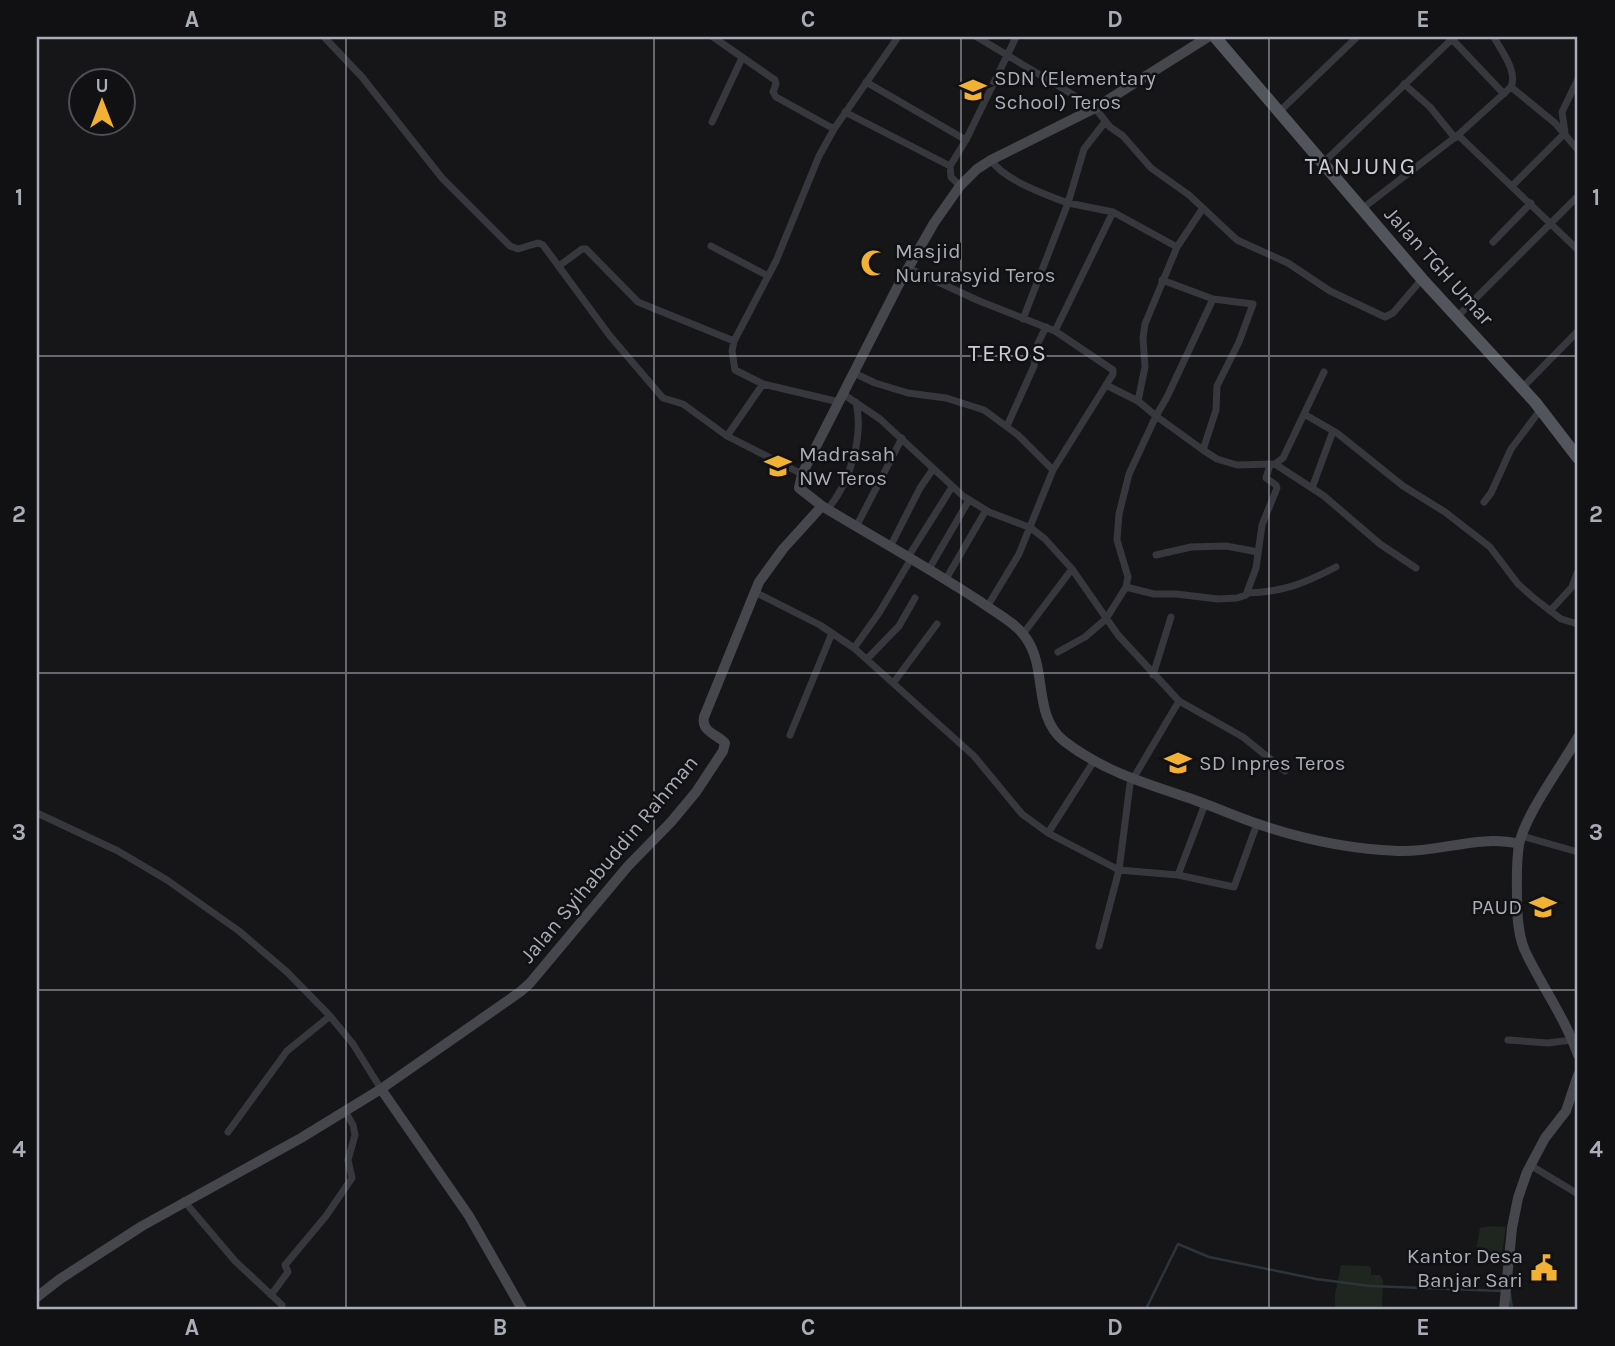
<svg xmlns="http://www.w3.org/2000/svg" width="1615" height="1346" font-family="Karla,sans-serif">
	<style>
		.green { fill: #1e261f }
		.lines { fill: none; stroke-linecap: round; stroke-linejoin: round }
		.stream { stroke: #2c353c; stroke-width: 2.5 }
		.street { stroke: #37383d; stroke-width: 7 }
		.secondary { stroke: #45474d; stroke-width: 10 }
		.primary { stroke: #53555c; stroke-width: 12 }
		.grid { fill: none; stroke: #a8adb8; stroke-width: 2; stroke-opacity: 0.55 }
		.labels { text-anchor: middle; stroke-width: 5; stroke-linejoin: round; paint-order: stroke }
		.poi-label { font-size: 21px; fill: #a8adb8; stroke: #111113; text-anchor: start }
		.street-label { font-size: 21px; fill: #a8adb8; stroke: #111113 }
		.quarter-label { font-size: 24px; letter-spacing: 2px; fill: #c9ccd4; stroke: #111113 }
		.neatline { fill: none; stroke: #a8adb8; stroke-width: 2.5 }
		.grid-label { font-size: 23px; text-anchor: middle; font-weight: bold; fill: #a8adb8 }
	</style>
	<rect width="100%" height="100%" fill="#161618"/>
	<path class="green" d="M1491 1226 1506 1227 1502 1253 1476 1250 1480 1228Z
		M1341 1265 1368 1266 1371 1268V1275H1380L1383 1280 1382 1309H1335V1295Z"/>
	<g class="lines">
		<path class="stream" d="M1510 1294 1512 1309
			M1146 1309 1178 1244 1209 1257 1316 1279 1370 1286 1502 1291"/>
		<path class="street" d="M324 37 362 77 442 178 510 246 518 249 538 243 543 245 610 336 663 398 683 404 727 436 802 474
			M713 37 775 80 776 84 773 92 776 97 834 129
			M977 37 1095 108 1110 127 1123 136 1151 168 1189 195 1237 240 1288 263 1330 291 1385 317 1393 313 1422 279
			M1450 37 1504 94
			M866 82 966 140
			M1404 84 1430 107 1455 138
			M1511 87 1555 123 1578 150
			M845 112 950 166
			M1279 112 1357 37
			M712 122 742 58
			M1105 122 1084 149 1068 203 1113 212 1177 247
			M1458 135 1578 250
			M991 160C1004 180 1046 195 1068 203L1023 319
			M1324 162 1452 39
			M1513 185 1565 133 1562 112 1578 79
			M960 186 951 177 950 166 966 140 1016 37
			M1363 208 1458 135 1511 87C1518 71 1501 51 1494 37
			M1493 242 1531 203
			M711 246 768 276
			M559 266 582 249H586L638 302 734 341
			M908 268 977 300 1055 331 1113 370V374L1106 385 1138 401 1156 416 1129 474 1119 514 1117 540 1128 577 1126 587 1106 619 1085 637 1058 652
			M1162 280 1213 299 1253 304 1239 342 1217 386 1216 410 1203 450 1217 459 1237 465 1275 464 1283 458 1304 414 1337 433 1403 486 1445 512 1490 547 1518 584 1535 599 1561 619 1578 624
			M1458 316 1578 196
			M1055 331 1113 212
			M854 373 875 383 908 393 946 398 984 410 1018 435 1053 470
			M763 384 839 402
			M1522 388 1578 331
			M843 394 880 419 963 496 989 512 1031 528 1045 539 1072 569 1118 635 1179 701 1130 784 1119 870 1099 946
			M1138 401 1145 367 1143 338 1145 324 1177 247 1203 208
			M1304 414 1324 372
			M1007 426 1034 366 1038 343 1046 327
			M727 436 763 384 735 370 732 351 734 341 776 261 819 156 834 129 898 37
			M1203 450 1156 416 1167 397 1213 299
			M1275 464 1324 496 1380 544 1416 568
			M1312 488 1333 431
			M1484 502 1491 493 1511 449 1541 409
			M827 510C850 483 864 437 856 402
			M856 527 902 438
			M890 547 920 488 933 469
			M1156 555 1191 547 1226 546 1258 552
			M908 557 952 487
			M929 569 969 500
			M946 579 986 510
			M1126 587 1154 594H1176L1218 599 1237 598 1246 595 1256 568 1262 525 1277 488 1276 485 1266 478 1270 465
			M755 592 820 625 854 648 974 756 1022 814 1048 833 1119 870 1178 875
			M1248 593C1284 592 1305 583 1336 567
			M987 607 1019 554 1053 470 1106 385
			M1550 611 1572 587 1577 573
			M1023 634 1072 569
			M854 648 879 613 911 559
			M867 659 899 626 915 598
			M1153 675 1171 617
			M894 682 937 624
			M1179 701 1243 737 1285 771
			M790 735 832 633
			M1205 804 1178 875 1234 887 1257 824
			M37 813 118 851 167 880 239 931 287 972 330 1016 353 1044 381 1089
			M1048 833 1094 761
			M1522 836 1578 852
			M1508 1040 1548 1043 1572 1040
			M228 1132 287 1051 330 1016
			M1530 1165 1578 1194
			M184 1201 235 1261 282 1305
			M271 1295 288 1272 285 1265 326 1216 352 1178 348 1160 355 1135 353 1125 345 1111"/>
		<path class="secondary" d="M822 506C875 538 929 568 981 602 996 613 1016 623 1026 638 1048 669 1032 715 1064 741 1100 769 1140 782 1183 796 1208 804 1232 815 1258 824 1302 839 1351 849 1398 851 1438 853 1479 834 1519 844
			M1578 737C1563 764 1524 816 1519 845 1516 862 1517 881 1517 898 1517 917 1518 938 1527 955 1543 988 1566 1020 1578 1055
			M381 1089 469 1216 522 1309
			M37 1297 60 1279 142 1226 301 1138 381 1089 520 992 530 983 628 866 671 822 696 792 723 751 725 743C717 734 701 732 704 717L759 582 783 549 822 506 799 488 802 474 899 284 934 223 960 186 977 169 991 160 1095 108 1208 37
			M1504 1309 1512 1228 1518 1198 1527 1172 1545 1138 1566 1111 1578 1075"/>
		<path class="primary" d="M1215 37 1422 279 1535 402 1578 458"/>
	</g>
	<path class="grid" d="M346 37V1309M654 37V1309M961 37V1309M1269 37V1309M37 356H1578M37 673H1578M37 990H1578"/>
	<defs>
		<g id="school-bare" transform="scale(2.1)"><path d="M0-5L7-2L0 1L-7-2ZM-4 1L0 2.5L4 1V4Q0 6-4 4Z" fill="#f2b134" stroke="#111113" stroke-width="2.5" paint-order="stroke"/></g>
		<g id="mosque-bare" transform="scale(2.1)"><path d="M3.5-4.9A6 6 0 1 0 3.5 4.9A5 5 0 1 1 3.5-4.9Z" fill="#f2b134" stroke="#111113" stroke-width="2.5" paint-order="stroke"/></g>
		<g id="civic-bare" transform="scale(2.1)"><path d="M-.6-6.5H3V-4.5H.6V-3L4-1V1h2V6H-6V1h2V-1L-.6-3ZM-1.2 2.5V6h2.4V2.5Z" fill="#f2b134" stroke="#111113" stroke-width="2.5" paint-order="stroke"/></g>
	</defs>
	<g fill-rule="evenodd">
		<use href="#school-bare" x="973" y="90"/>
		<use href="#mosque-bare" x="874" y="263"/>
		<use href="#school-bare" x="778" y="466"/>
		<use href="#school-bare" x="1178" y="763"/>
		<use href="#school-bare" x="1543" y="907"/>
		<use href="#civic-bare" x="1544" y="1268"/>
	</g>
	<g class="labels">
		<g class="poi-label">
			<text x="994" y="85">SDN (Elementary<tspan x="994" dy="24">School) Teros</tspan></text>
			<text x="895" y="258">Masjid<tspan x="895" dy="24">Nururasyid Teros</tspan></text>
			<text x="799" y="461">Madrasah<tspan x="799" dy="24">NW Teros</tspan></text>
			<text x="1199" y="770">SD Inpres Teros</text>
			<text x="1522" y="914" text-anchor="end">PAUD</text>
			<text x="1523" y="1263" text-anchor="end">Kantor Desa<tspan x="1523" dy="24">Banjar Sari</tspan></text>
		</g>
		<g class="street-label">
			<text transform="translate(1439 266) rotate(48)" y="7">Jalan TGH Umar</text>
			<text transform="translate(609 859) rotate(-50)" y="7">Jalan Syihabuddin Rahman</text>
		</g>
		<g class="quarter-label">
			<text x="1361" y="174">TANJUNG</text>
			<text x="1008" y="361">TEROS</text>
		</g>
	</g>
	<rect width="1615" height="1346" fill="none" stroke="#111113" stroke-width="77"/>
	<g transform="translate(102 102)"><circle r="33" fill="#111113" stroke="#4d4f55" stroke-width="2"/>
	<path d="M0-5L12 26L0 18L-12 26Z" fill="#f2b134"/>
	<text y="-10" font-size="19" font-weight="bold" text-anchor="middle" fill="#a8adb8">U</text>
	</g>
	<rect x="38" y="38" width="1538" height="1270" class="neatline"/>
	<g class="grid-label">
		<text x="192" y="27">A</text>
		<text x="500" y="27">B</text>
		<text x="808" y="27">C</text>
		<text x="1115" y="27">D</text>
		<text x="1423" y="27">E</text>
		<text x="19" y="205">1</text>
		<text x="1596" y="205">1</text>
		<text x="19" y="522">2</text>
		<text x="1596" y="522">2</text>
		<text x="19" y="840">3</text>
		<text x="1596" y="840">3</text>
		<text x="19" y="1157">4</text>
		<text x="1596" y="1157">4</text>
		<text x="192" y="1335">A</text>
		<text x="500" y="1335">B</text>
		<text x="808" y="1335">C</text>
		<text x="1115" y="1335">D</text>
		<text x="1423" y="1335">E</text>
	</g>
</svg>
